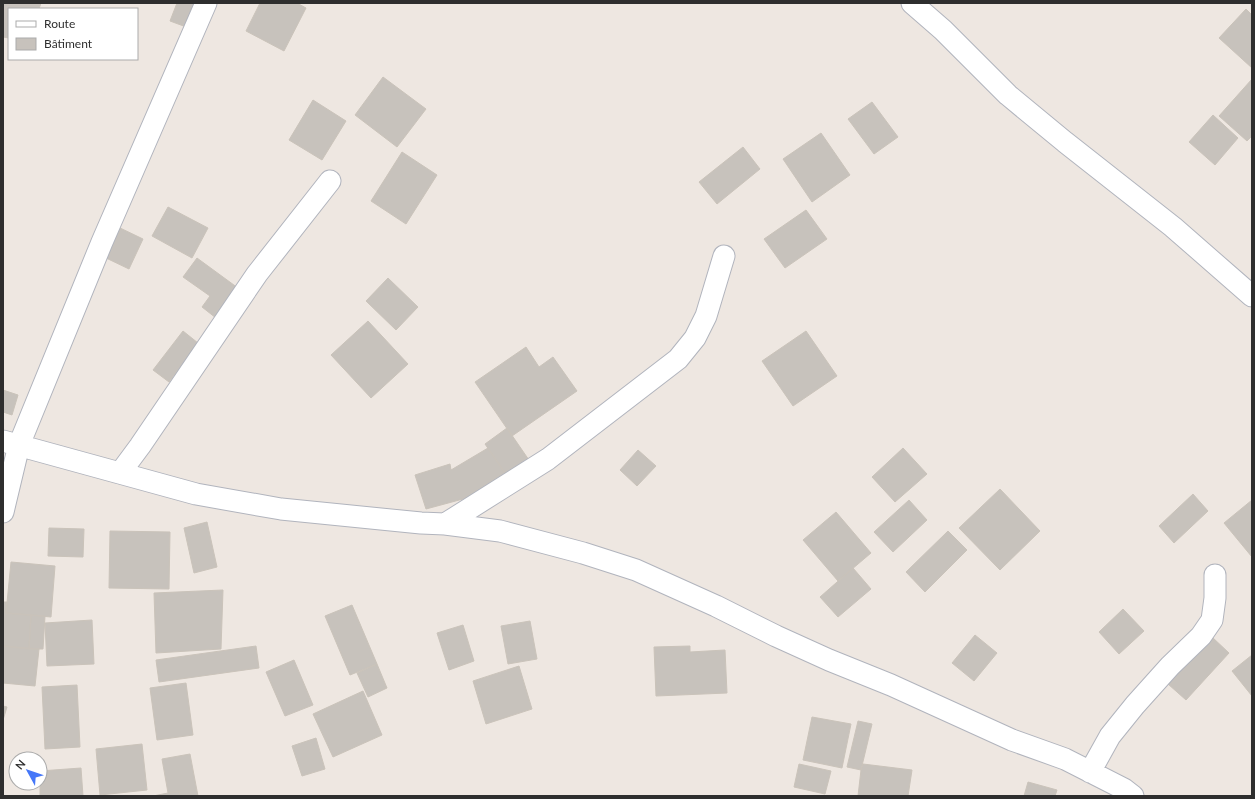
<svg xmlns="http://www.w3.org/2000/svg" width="1255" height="799" font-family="Lato,sans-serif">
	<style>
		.building { fill: #c7c2bc; stroke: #cac3ba }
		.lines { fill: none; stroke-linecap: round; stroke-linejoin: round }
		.minor-casing { stroke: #b1b4bd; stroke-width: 23 }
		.minor { stroke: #fff; stroke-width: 21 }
	</style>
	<rect width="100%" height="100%" fill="#eee7e1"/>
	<path class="building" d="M3 3H41L39 9H9V38L3 37Z
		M177 3H199L189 28 170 21Z
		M260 3H297L306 8 284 51 246 31Z
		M1246 9 1252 15V68L1219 38Z
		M383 77 426 109 397 147 355 115Z
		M1252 79V136L1247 141 1219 116Z
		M313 100 346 121 322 160 289 140Z
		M872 102 898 137 874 154 848 119Z
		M1213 115 1238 138 1215 165 1189 142Z
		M821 133 850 175 812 202 783 159Z
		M743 147 760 169 717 204 699 182Z
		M402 152 437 175 406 224 371 201Z
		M168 207 208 228 192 258 152 236Z
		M806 210 827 239 785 268 764 239Z
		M118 227 143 239 129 269 104 257Z
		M197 258 238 288 216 318 202 307 210 296 183 277Z
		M388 278 418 307 396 330 366 301Z
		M368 321 408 364 371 398 331 355Z
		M183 331 198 343 169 382 153 370Z
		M806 331 837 376 793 406 762 361Z
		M526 347 539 367 553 357 577 391 512 436 475 382Z
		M3 390 18 395 12 415 3 412Z
		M507 428 531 463 509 479 485 444Z
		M488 448 505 473 463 499 426 509 415 475 450 464 451 470Z
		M903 448 927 474 895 502 872 477Z
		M638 450 656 466 637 486 620 470Z
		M1000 489 1040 531 1000 570 959 528Z
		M1193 494 1208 511 1174 543 1159 526Z
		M909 500 927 520 893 552 874 532Z
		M1252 500V557L1224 523Z
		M836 512 871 553 838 581 803 540Z
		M207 522 217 567 194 573 184 528Z
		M49 528 84 529 83 557 48 556Z
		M110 531 170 532 169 589 109 588Z
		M948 531 967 550 925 592 906 572Z
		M11 562 55 566 51 617 6 613Z
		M853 568 871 589 838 617 820 597Z
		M223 590 221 649 156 653 154 593Z
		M3 602H7L6 613 31 615 29 649 3 646Z
		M352 605 377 664 350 675 325 616Z
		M1123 609 1144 631 1119 654 1099 632Z
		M31 615 45 616 43 649H29Z
		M92 620 94 664 47 666 45 623Z
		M530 621 537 659 508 664 501 626Z
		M463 625 474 661 449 670 437 633Z
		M975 635 997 653 974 681 952 663Z
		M1212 637 1229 653 1186 700 1168 684Z
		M3 646 39 649 35 686 3 683Z
		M256 646 259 668 159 682 156 660Z
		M690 646V652L725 650 727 693 656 696 654 647Z
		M1252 655V696L1232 671Z
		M294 660 313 705 285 716 266 672Z
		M377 664 387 688 368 697 357 673Z
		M519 666 532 709 486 724 473 681Z
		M186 683 193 735 157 740 150 688Z
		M77 685 80 747 45 749 42 687Z
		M363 691 382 735 333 757 313 714Z
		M3 706 7 707 3 720Z
		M812 717 851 724 842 768 803 760Z
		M858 721 872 724 861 770 847 767Z
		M316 738 325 769 302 776 292 746Z
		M142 744 147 790 100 795 96 749Z
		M190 754 198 796H180L179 791 168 793 162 759Z
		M799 764 831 771 825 794 794 787Z
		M863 764 912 770 908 796H858L861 770Z
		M81 768 83 796H40V771Z
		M1028 782 1057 790 1055 796H1024Z
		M179 791 180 796H153L168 793Z"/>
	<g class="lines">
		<g class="minor-casing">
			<path id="minor" d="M912 3 943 30 1008 95 1065 142 1173 227 1252 296
				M3 441 196 494 281 509 421 523 445 524 500 531 583 553 636 570 716 606 776 636 829 660 891 685 1012 740 1065 759 1124 789 1133 796
				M120 473 140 446 257 274 330 181
				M3 512 19 445 102 242 206 3
				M445 524 548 459 678 359 695 338 706 316 724 256
				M1090 772 1110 736 1135 705 1170 666 1201 636 1212 620 1215 598V575"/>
		</g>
		<use href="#minor" class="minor"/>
	</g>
	<rect width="1255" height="799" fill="none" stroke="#2e2e2e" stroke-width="8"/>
	<rect x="8" y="8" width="130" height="52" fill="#ffffff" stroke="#ababab"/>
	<rect x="16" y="21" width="20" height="6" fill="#ffffff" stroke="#ababab"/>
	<text x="44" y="28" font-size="12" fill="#2e2e2e">Route</text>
	<rect x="16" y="38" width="20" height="12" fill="#c7c2bc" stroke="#ababab"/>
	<text x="44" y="48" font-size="12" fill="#2e2e2e">Bâtiment</text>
	<g transform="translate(28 771) rotate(310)"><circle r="19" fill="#ffffff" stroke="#ababab"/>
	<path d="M0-3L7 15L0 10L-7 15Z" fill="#4577f8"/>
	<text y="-6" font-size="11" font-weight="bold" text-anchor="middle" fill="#2e2e2e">N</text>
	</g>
</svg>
